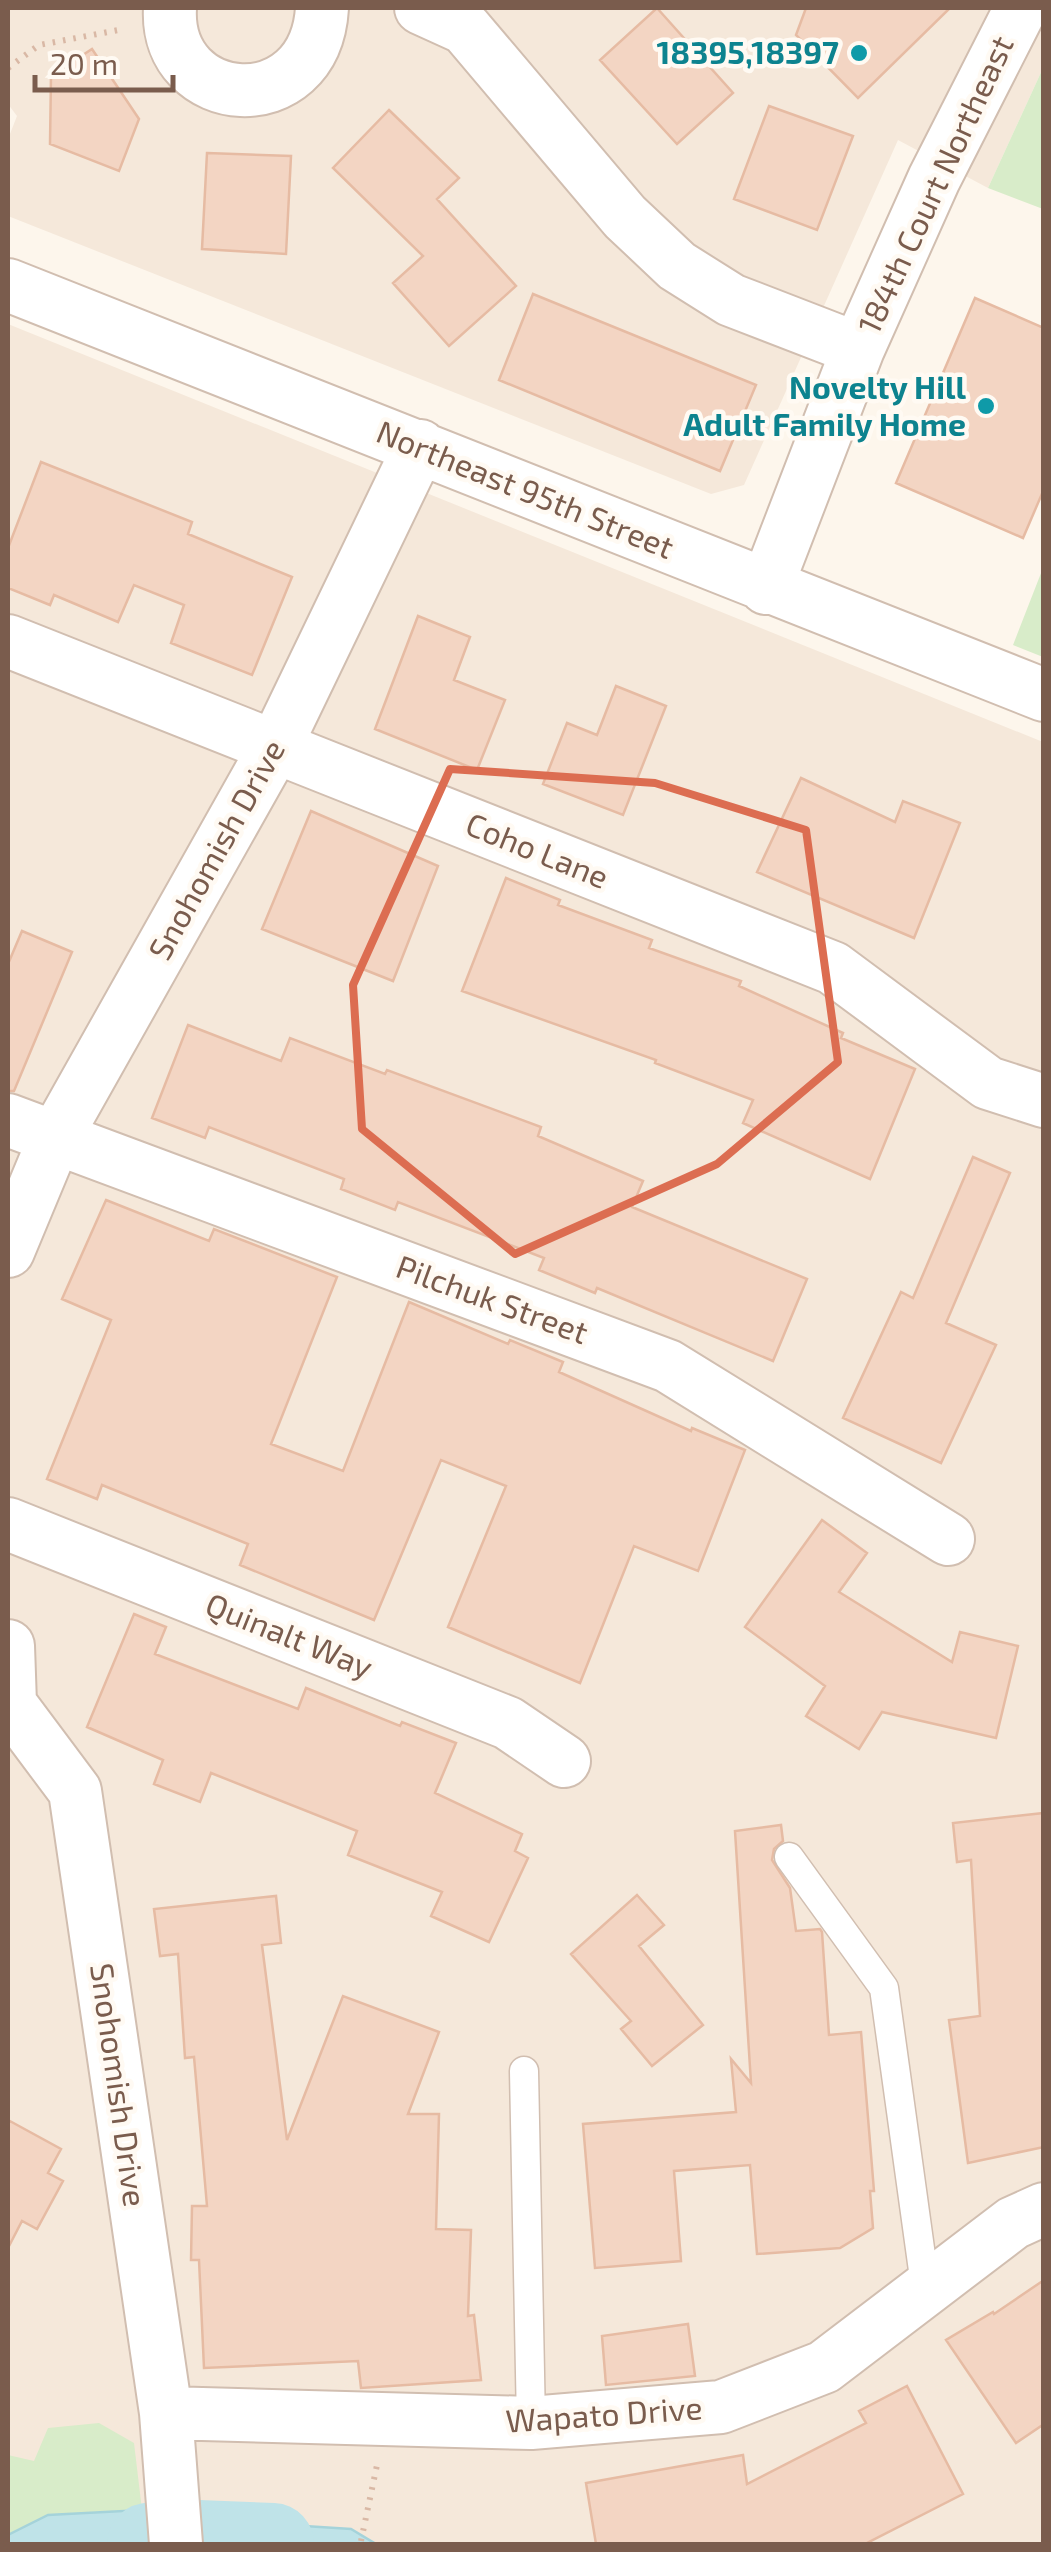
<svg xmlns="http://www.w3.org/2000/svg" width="1051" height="2552" font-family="'Exo 2',sans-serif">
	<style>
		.residential { fill: #f5e8da }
		.green { fill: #d8ecc9 }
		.water { fill: #bfe3e8; stroke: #a5d3da; stroke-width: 2.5 }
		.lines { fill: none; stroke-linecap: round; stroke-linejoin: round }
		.river { stroke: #bfe3e8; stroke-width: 82 }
		.building { fill: #f3d5c3; stroke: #e6bba3; stroke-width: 2.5 }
		.service-casing { stroke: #d1beb0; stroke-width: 31 }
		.minor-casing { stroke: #d1beb0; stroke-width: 56 }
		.path { stroke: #d9b8a5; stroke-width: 6; stroke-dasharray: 2.5 8; stroke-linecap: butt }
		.service { stroke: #fff; stroke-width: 28 }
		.minor { stroke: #fff; stroke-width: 52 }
		.marked { fill: none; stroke: #dc6d51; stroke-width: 8; stroke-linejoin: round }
		.culture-dot { fill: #0f9aa8; stroke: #fffaf3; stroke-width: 4 }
		.labels { text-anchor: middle; stroke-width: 9; stroke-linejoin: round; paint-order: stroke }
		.culture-label { font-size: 32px; font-weight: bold; fill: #0d838f; stroke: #fffaf3; text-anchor: end }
		.street-label { font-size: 32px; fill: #7a5c4d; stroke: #fffaf3 }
	</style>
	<rect width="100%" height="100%" fill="#fdf6ec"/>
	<path class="residential" d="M8 8H1043V68L988 188 898 140 744 485 711 494 8 216V139L17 116 8 104Z
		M8 324 1043 742 1044 2539 1038 2544H376L351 2529 199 2544H8Z"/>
	<path class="green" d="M1043 68V209L988 188Z
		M1043 568V657L1013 645Z
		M99 2423 134 2443 142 2510 48 2515 8 2535V2455L34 2461 48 2428Z"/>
	<path class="water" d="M142 2510 147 2544H8V2535L48 2515Z
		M196 2519 351 2529 376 2544H199Z"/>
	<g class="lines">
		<path class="river" d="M148 2544 172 2540 273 2544"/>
	</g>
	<path class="building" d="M657 8 733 93 677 144 600 60Z
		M806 8H950L858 98 796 35Z
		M92 49 139 119 119 171 50 144 51 76Z
		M769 106 853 136 817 230 734 199Z
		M389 110 459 178 437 199 516 286 449 346 393 283 423 256 333 168Z
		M207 153 291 156 286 254 202 249Z
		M533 294 756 385 720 471 499 380Z
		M975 298 1044 328V489L1023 538 896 483Z
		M41 462 192 522 188 534 292 577 252 675 171 643 184 605 134 585 118 622 54 595 50 605 8 588V548Z
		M418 616 470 637 454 680 505 700 477 770 375 729Z
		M616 686 666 706 623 815 543 784 567 723 597 735Z
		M801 778 895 822 903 801 960 823 914 938 757 872Z
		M311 811 438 866 393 981 262 929Z
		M506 878 560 900 558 905 652 940 649 948 741 981 739 986 843 1033 841 1038 915 1069 870 1179 743 1123 753 1100 655 1063 656 1060 462 991Z
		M22 931 72 952 14 1091H8V964Z
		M188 1025 281 1061 290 1038 385 1074 387 1070 541 1127 538 1136 643 1181 632 1207 807 1279 773 1361 597 1288 595 1293 539 1270 544 1258 398 1202 395 1210 341 1189 344 1179 209 1127 205 1138 152 1118Z
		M973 1157 1010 1173 946 1323 996 1345 941 1463 843 1418 901 1292 913 1298Z
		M106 1200 209 1241 214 1229 337 1277 271 1444 343 1471 409 1302 508 1344 510 1340 563 1362 559 1372 691 1431 692 1428 745 1450 698 1571 634 1546 580 1683 448 1627 506 1486 441 1460 374 1620 240 1565 248 1544 102 1485 97 1499 47 1479 111 1320 62 1299Z
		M822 1520 867 1553 839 1592 952 1662 960 1632 1018 1646 996 1738 882 1712 859 1749 806 1716 825 1686 745 1627Z
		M134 1614 166 1627 155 1654 298 1709 306 1688 400 1726 402 1722 456 1743 435 1793 522 1834 515 1851 528 1858 489 1942 431 1916 442 1892 348 1855 357 1831 211 1773 200 1802 154 1784 163 1760 87 1727Z
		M1044 1813V2147L968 2163 949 2020 980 2016 971 1860 957 1862 953 1823Z
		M781 1825 783 1841 774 1849 772 1860 790 1888 796 1931 820 1929 822 1932 829 2035 861 2032 874 2191H870L873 2228 840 2248 757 2254 750 2165 674 2171 681 2261 595 2268 583 2124 736 2112 731 2059 751 2083 735 1831Z
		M637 1895 664 1925 639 1946 703 2025 652 2066 621 2029 631 2021 571 1954Z
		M276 1896 281 1943 262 1945 287 2140 343 1996 439 2032 408 2114H439L436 2229 471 2230 468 2316 474 2315 481 2380 361 2388 358 2361 204 2368 199 2260H191L192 2206H207L194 2057 185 2058 178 1954 160 1956 154 1909Z
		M8 2120 61 2149 48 2173 63 2181 37 2229 22 2221 8 2248Z
		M1044 2280V2424L1016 2443 946 2340 993 2312 994 2314Z
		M688 2324 695 2376 606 2385 602 2336Z
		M907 2386 963 2494 865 2544H596L586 2483 743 2455 747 2484 866 2423 859 2411Z"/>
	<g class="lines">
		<g class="service-casing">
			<path id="service" d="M789 1857 884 1988 926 2292
				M524 2071 531 2423"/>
		</g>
		<g class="minor-casing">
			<path id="minor" d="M170 8C164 111 315 124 322 8
				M421 8 465 28 625 217 677 266 731 300 858 349
				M8 285C353 420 697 561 1044 695
				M766 588 858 349 934 179 1021 8
				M8 641 833 968 988 1083 1044 1101
				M8 1120 668 1366 948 1539
				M8 1251 55 1138 275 747 420 446
				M8 1524 508 1723 564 1761
				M8 1646 10 1704 75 1791 166 2413 176 2544
				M166 2413 531 2423 721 2407 824 2367 1013 2223 1044 2209"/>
		</g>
		<path class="path" d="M8 68 39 45 124 29
			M361 2541 377 2465"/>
		<use href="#service" class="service"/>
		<use href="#minor" class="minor"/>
	</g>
	<path class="marked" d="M450 769 655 783 806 830 838 1062 717 1164 515 1254 362 1129 353 985Z"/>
	<g class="culture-dot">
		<circle cx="859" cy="53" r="10"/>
		<circle cx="986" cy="406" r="10"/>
	</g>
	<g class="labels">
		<g class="culture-label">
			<text x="839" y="64">18395,18397</text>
			<text x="966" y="399">Novelty Hill<tspan x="966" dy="37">Adult Family Home</tspan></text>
		</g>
		<g class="street-label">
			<text transform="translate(936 185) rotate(-65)" y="11">184th Court Northeast</text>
			<text transform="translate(525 490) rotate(22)" y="11">Northeast 95th Street</text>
			<text transform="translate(217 850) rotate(-61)" y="11">Snohomish Drive</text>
			<text transform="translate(537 851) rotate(22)" y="11">Coho Lane</text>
			<text transform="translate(492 1300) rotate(20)" y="11">Pilchuk Street</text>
			<text transform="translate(289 1636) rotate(22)" y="11">Quinalt Way</text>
			<text transform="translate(118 2085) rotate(82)" y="11">Snohomish Drive</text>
			<text transform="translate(604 2415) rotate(-4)" y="11">Wapato Drive</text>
		</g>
	</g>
	<rect width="1051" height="2552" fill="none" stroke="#7a5c4d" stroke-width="20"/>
	<path d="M35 75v15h138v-15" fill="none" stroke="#7a5c4d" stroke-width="5"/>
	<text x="50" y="75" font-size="30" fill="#7a5c4d" stroke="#fffaf3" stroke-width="8" paint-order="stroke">20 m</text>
</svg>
